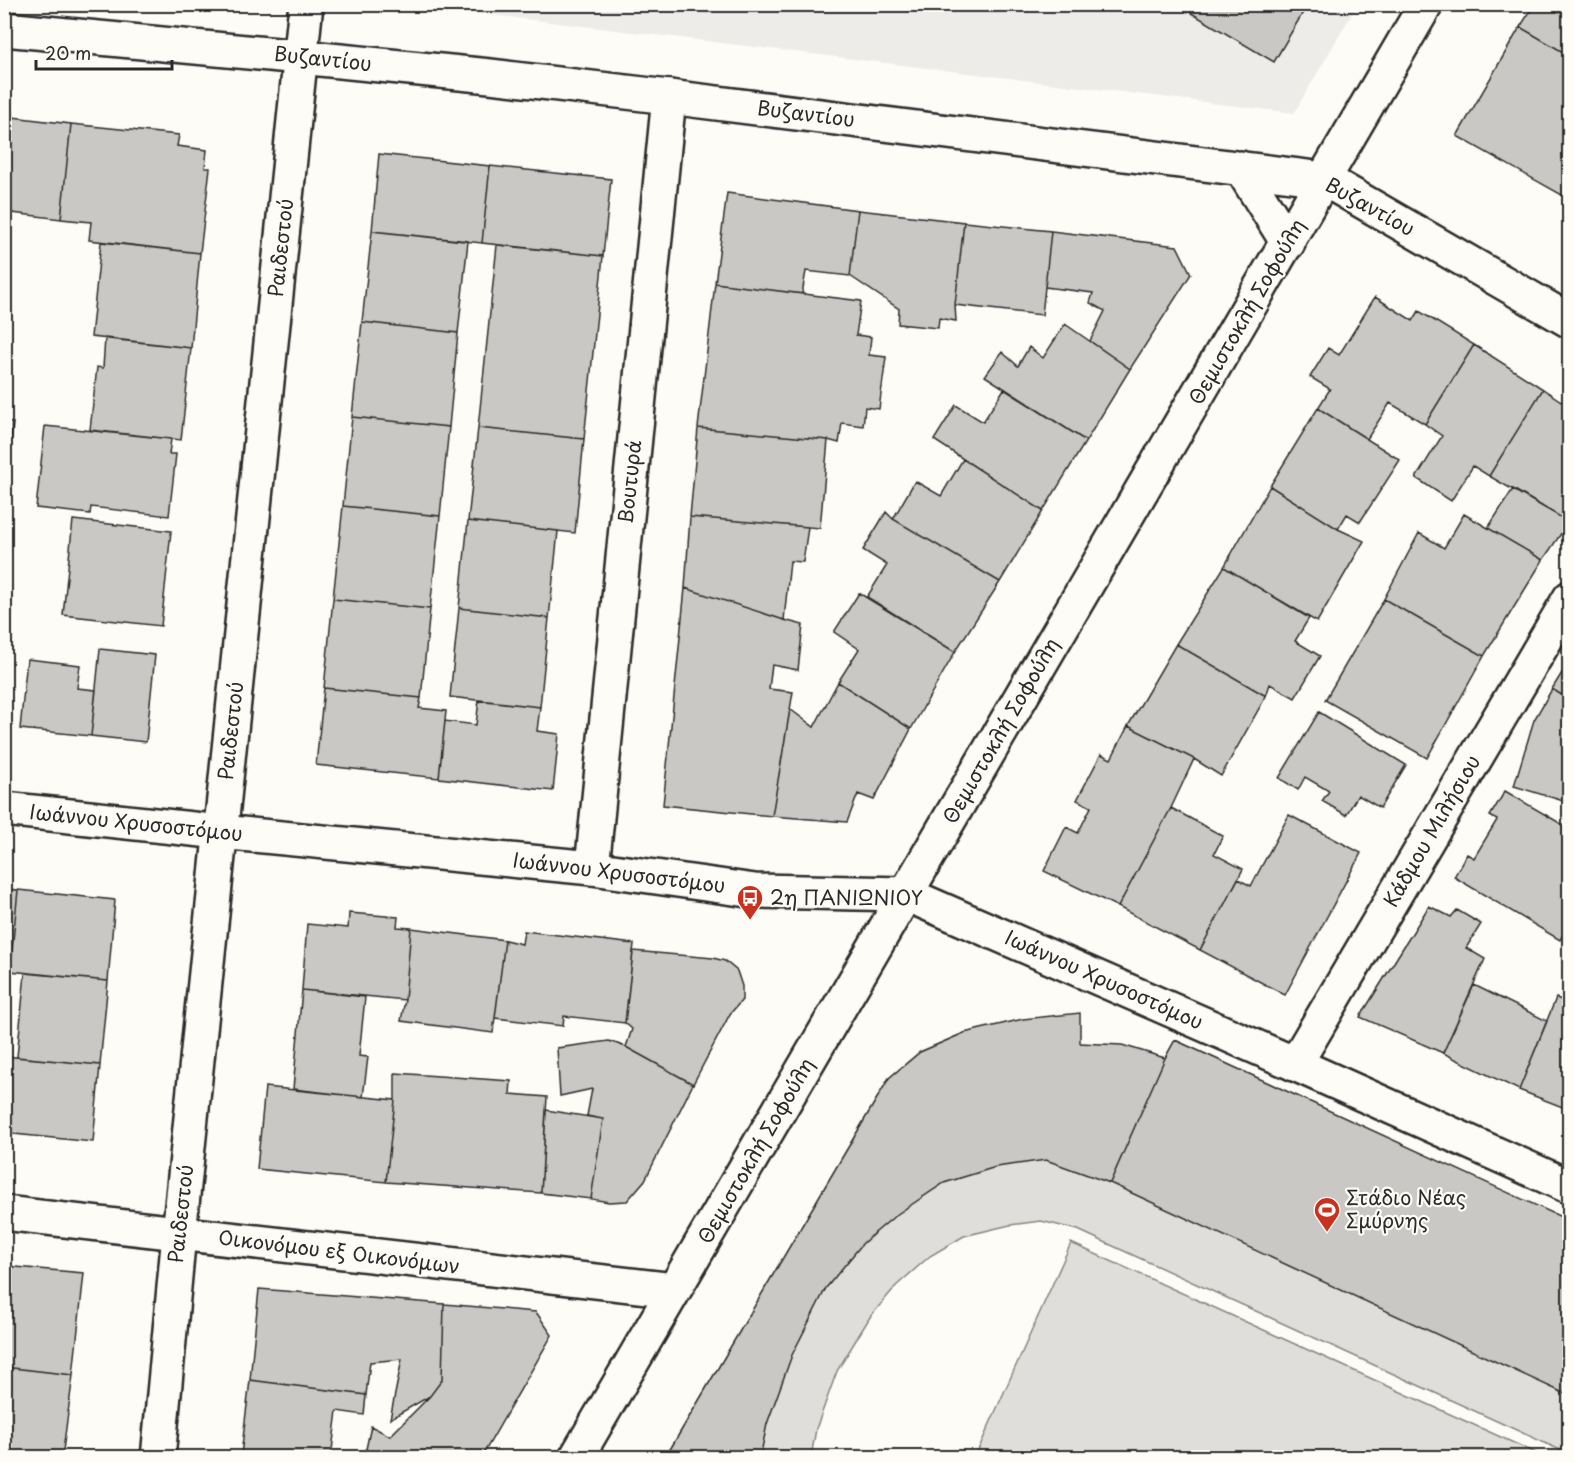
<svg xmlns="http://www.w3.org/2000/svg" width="1574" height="1462" font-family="'Playpen Sans',sans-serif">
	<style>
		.built { fill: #edece8 }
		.green { fill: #dfdeda; stroke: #858482; stroke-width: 1.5 }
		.building { fill: #c9c8c4; stroke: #2b2b2b; stroke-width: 1.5 }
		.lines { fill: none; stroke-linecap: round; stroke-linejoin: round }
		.minor-casing { stroke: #2b2b2b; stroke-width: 38 }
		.tertiary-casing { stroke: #2b2b2b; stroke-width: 38 }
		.minor { stroke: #fdfcf7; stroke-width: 33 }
		.tertiary { stroke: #fdfcf7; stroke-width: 33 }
		.labels { text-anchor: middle; stroke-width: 4.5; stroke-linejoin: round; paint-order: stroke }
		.street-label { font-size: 20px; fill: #2b2b2b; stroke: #fdfcf7 }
		.poi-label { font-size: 20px; fill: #2b2b2b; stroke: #fdfcf7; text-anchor: start }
	</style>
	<rect width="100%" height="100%" fill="#fdfcf7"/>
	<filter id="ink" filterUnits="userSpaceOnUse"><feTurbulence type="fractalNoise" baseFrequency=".0167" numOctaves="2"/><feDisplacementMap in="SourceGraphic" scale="12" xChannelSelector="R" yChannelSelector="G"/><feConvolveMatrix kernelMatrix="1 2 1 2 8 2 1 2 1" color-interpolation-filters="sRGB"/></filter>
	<g filter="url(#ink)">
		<path class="built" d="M411 5H1357L1294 113Z"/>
		<path class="green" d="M964 1033 1080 1043 1165 1058 1175 1040 1569 1221V1454L1078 1230 1041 1221 1010 1225 964 1236 930 1256 896 1286 870 1317 837 1371 816 1429 811 1457 665 1458 889 1078 920 1052Z
			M1071 1243 1545 1457H975Z"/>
		<path class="building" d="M1176 4H1308L1274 62Z
			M1535 4H1570V56L1520 27Z
			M1520 27 1570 56 1569 199 1457 136Z
			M4 116 71 124 61 219 4 212Z
			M71 124 179 135 177 146 207 150 205 168H210L200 253 89 240 91 222 61 219Z
			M379 154 490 166 482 243 372 231Z
			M490 166 611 179 603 256 482 243Z
			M727 193 858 210 850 276 806 271 802 294 715 283Z
			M858 210 964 222 955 305 956 321 939 318 938 328 898 324 899 309 850 276Z
			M964 222 1051 231 1042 315 955 305Z
			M372 231 468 241 458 333 362 322Z
			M1051 231 1177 246 1191 274 1130 369 1090 341 1105 311 1090 303 1093 293 1045 287Z
			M101 242 200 253 191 348 91 337Z
			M497 245 603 256 584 439 478 428Z
			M715 283 861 301 856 335 871 337 869 355 886 357 879 409 865 407 863 426 842 423 839 443 828 440 698 428Z
			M1375 297 1413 321 1419 311 1474 345 1425 424 1390 403 1367 439 1318 408 1330 389 1310 377 1328 348 1339 355Z
			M362 322 458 333 449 427 352 417Z
			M1065 324 1130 369 1086 441 985 376 1002 352 1018 366 1029 347 1043 358Z
			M105 338 191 348 181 440 90 430 97 367 103 368Z
			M1474 345 1543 389 1489 476 1473 466 1451 501 1416 478 1442 436 1425 424Z
			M1004 389 1086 441 1043 511 934 440 956 405 983 422Z
			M1543 389 1570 407 1569 522 1489 476Z
			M1318 408 1400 460 1360 522 1347 514 1338 529 1270 486Z
			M352 417 449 427 440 516 343 506Z
			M4 422 13 423 4 501Z
			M45 426 171 439 169 454H176L169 516 91 507 90 514 36 508Z
			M478 428 584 439 575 533 468 521Z
			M698 428 828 440 820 528 690 517Z
			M963 459 1043 511 1000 582 893 519 915 481 941 496Z
			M1270 486 1338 529 1364 541 1317 622 1224 567Z
			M1513 489 1569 522 1543 560 1488 528Z
			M343 506 440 516 430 609 333 599Z
			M886 512 893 519 1000 582 955 652 867 597 887 565 863 550Z
			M1464 514 1543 560 1484 656 1384 599 1419 533 1444 548Z
			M690 517 808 527 803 562 790 561 784 620 685 588Z
			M73 520 171 531 161 626 63 615Z
			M468 521 558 531 549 618 459 608Z
			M1224 567 1309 618 1295 641 1320 656 1295 698 1270 684 1266 696 1176 644Z
			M685 588 784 620 803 625 798 670 772 665 769 689 793 692 772 816 663 805Z
			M859 593 955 652 911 729 838 682 859 649 834 632Z
			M333 599 430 609 421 698 324 688Z
			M1384 599 1484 656 1427 758 1325 700Z
			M459 608 549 618 540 707 450 697Z
			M1176 644 1266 696 1221 776 1194 759 1128 726Z
			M100 649 155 655 146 742 91 736Z
			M27 659 80 665 77 688 96 690 91 736 20 729Z
			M1570 660V700L1552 689Z
			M838 682 911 729 874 800 858 794 847 822 772 816 790 709 814 727Z
			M324 688 421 698 419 708 446 711 439 778 316 765Z
			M1552 689 1570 700V803L1514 786 1534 720Z
			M479 700 540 707 537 731 559 734 553 791 439 778 445 721 476 725Z
			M1319 712 1406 765 1380 808 1358 795 1346 815 1322 801 1329 791 1305 777 1298 790 1279 778Z
			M1128 726 1194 759 1171 808 1118 907 1044 871 1066 827 1078 833 1091 807 1077 800 1101 754 1111 759Z
			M1505 791 1570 829V923L1560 940 1454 877 1467 854 1474 858 1497 820 1490 816Z
			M1171 808 1223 836 1214 854 1243 869 1200 950 1118 907Z
			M1289 815 1361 853 1285 995 1200 950 1238 879 1251 886Z
			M4 889 18 890 10 971H4Z
			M18 890 115 900 108 981 10 971Z
			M1429 906 1451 917 1457 910 1481 924 1466 948 1485 959 1443 1053 1360 1017Z
			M349 913 398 917 397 927 411 928 405 1000 302 990 307 924 348 928Z
			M411 928 505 940 493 1033 401 1021 405 1000Z
			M524 931 634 944 625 1023 564 1016 563 1026 495 1018 505 940 522 944Z
			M633 951 713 958 725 961 737 971 742 986V1000L730 1014 693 1084 626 1047 632 1029 625 1023Z
			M25 973 108 981 100 1065 17 1057Z
			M1474 985 1547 1021 1519 1090 1443 1053Z
			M302 990 365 997 359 1056 368 1057 363 1097 293 1089Z
			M1556 998 1570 1003V1110L1519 1090Z
			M1080 1013V1043L1122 1045 1165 1058 1175 1040 1570 1221V1396L1110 1183 1046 1160 996 1167 944 1183 896 1215 863 1243 826 1288 792 1355 767 1424 760 1458H665L889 1078 920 1052 964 1033 1023 1019Z
			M1175 1040 1570 1221V1396L1110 1183 1165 1058Z
			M609 1041 626 1047 693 1084 645 1180 627 1201 609 1202 591 1199 603 1119 587 1116 592 1089 560 1096 557 1048Z
			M4 1056 100 1065 93 1142 4 1133Z
			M395 1073 511 1081 510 1094 547 1097 541 1193 386 1182 395 1100Z
			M265 1087 395 1100 386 1182 257 1169Z
			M546 1110 603 1119 591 1199 541 1193Z
			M4 1266 84 1273 73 1375 4 1367Z
			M259 1289 444 1304 442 1380 430 1396 390 1419 402 1359 370 1362 366 1395 250 1380Z
			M444 1304 536 1312 552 1335 481 1458H380L366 1449 371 1426 390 1436 430 1396 442 1380Z
			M4 1367 73 1375 62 1458H4Z
			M250 1380 366 1395 364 1415 337 1411 331 1458H259L241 1455Z
			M366 1449 380 1458H361Z"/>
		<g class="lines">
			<g class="minor-casing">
				<path id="minor" d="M592 868 669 97
					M1295 1064 1570 598
					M4 1213 674 1290
					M576 1458 1426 4"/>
			</g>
			<g class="tertiary-casing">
				<path id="tertiary" d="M4 29 300 57 490 76 669 97 1324 179 1570 321
					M1241 168 1288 243
					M4 809 221 832 592 868 755 891 906 894 1295 1064 1570 1187
					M158 1458 179 1234 306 4"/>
			</g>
			<use href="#minor" class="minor"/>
			<use href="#tertiary" class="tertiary"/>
		</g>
	</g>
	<defs>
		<g id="bus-pin" transform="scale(1.35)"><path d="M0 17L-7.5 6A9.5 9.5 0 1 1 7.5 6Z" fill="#c8321e" stroke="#fdfcf7"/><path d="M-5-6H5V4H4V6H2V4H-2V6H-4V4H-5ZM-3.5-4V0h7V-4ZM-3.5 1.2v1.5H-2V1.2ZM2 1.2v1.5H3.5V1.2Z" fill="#fff"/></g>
		<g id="stadium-pin" transform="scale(1.35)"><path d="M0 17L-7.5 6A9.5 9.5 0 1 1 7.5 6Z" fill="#c8321e" stroke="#fdfcf7"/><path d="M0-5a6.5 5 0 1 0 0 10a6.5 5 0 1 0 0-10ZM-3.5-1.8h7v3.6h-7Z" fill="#fff"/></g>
	</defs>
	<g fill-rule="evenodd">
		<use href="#bus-pin" x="750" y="898"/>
		<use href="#stadium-pin" x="1327" y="1210"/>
	</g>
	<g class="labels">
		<g class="street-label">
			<text transform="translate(323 59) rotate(6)" y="7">Βυζαντίου</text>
			<text transform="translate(806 114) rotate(7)" y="7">Βυζαντίου</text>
			<text transform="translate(1370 207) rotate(29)" y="7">Βυζαντίου</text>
			<text transform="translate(281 248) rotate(-84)" y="7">Ραιδεστού</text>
			<text transform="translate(1247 312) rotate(-60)" y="7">Θεμιστοκλή Σοφούλη</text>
			<text transform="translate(630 482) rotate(-84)" y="7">Βουτυρά</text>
			<text transform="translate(231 731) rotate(-84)" y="7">Ραιδεστού</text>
			<text transform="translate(1001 731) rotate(-60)" y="7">Θεμιστοκλή Σοφούλη</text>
			<text transform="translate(136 823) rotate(6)" y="7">Ιωάννου Χρυσοστόμου</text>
			<text transform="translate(1432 831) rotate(-60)" y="7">Κάδμου Μιλήσιου</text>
			<text transform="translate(619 873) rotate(7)" y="7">Ιωάννου Χρυσοστόμου</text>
			<text transform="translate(1104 980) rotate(24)" y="7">Ιωάννου Χρυσοστόμου</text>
			<text transform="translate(756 1151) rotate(-60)" y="7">Θεμιστοκλή Σοφούλη</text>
			<text transform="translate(181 1214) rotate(-84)" y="7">Ραιδεστού</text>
			<text transform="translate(339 1252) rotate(7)" y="7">Οικονόμου εξ Οικονόμων</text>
		</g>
		<g class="poi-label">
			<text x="770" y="905">2η ΠΑΝΙΩΝΙΟΥ</text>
			<text x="1346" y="1205">Στάδιο Νέας<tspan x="1346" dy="23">Σμύρνης</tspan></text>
		</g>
	</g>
	<rect width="1574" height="1462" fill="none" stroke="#fdfcf7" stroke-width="24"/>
	<rect x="12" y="12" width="1550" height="1438" fill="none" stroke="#2b2b2b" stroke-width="2" filter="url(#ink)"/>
	<path d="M36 60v9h136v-9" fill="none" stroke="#2b2b2b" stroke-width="3"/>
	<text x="45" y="60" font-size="18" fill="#2b2b2b" stroke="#fdfcf7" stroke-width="4.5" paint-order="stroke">20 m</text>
</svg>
